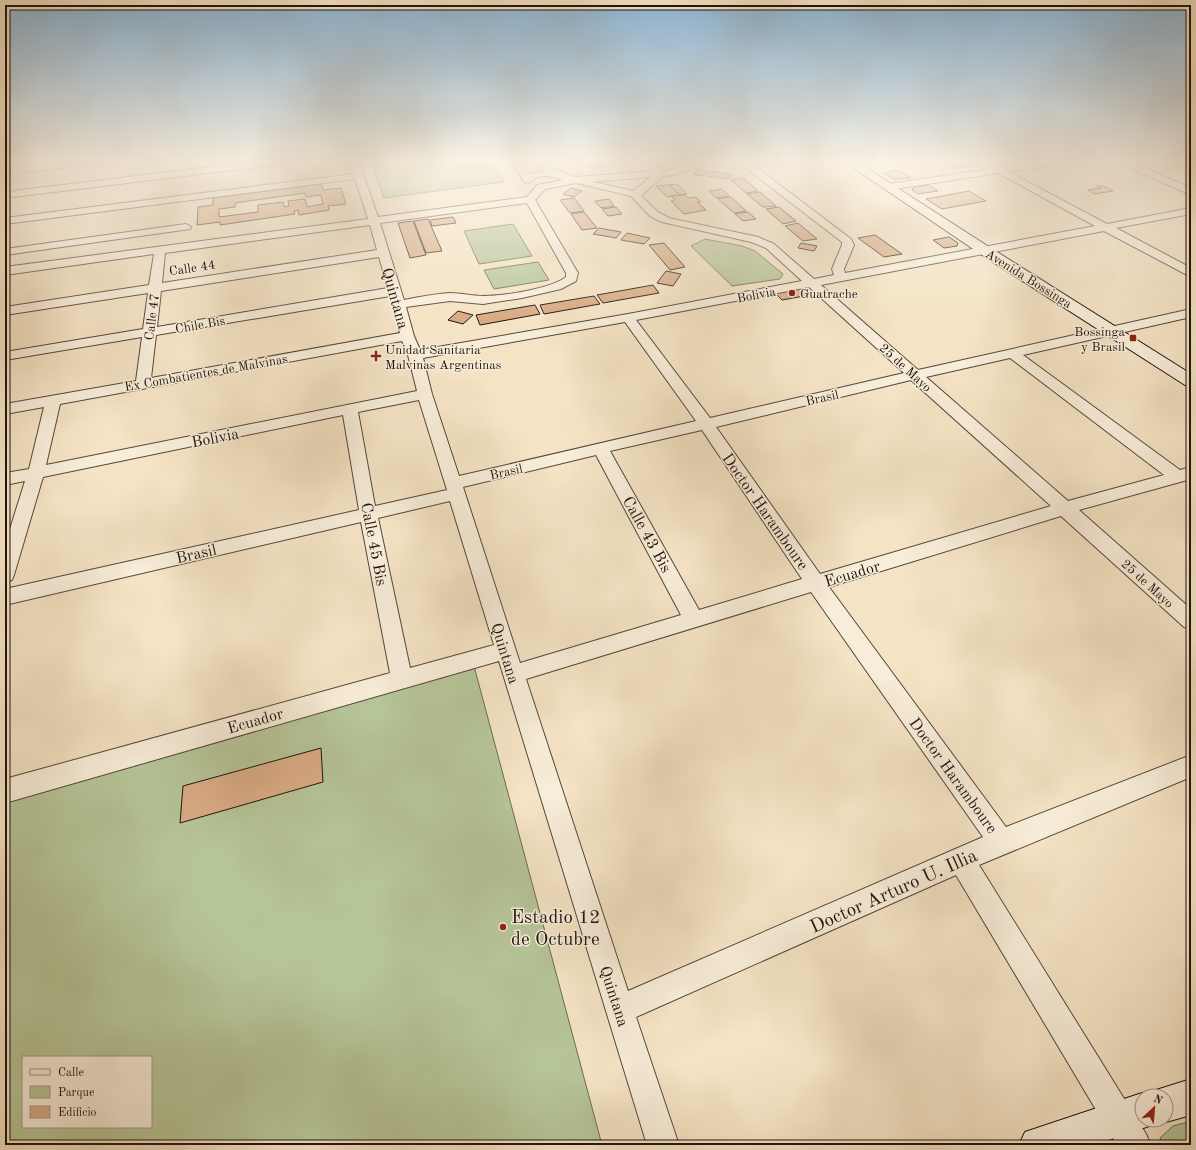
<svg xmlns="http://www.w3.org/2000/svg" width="1196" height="1150" font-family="'Old Standard TT',serif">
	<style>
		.green { fill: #b6c598; stroke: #6a6c53; fill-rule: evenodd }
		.building { fill: #d9ab84; stroke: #1f130e; fill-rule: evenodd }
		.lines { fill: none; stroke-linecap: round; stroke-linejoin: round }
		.street-casing { stroke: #54473c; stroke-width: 2 }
		.secondary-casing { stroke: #1f130e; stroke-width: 2 }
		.street { fill: #f8edd9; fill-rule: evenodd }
		.secondary { fill: #f8edd9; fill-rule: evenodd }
		.poi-dot { fill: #8f2418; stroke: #f8edd9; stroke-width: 1.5 }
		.labels { text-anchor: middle; stroke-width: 3; stroke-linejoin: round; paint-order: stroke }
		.far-street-label { font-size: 13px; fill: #1f130e; stroke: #f8edd9 }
		.far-poi-label { font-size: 13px; fill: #1f130e; stroke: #f8edd9; text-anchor: start }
		.street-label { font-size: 16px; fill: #1f130e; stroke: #f8edd9 }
		.near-street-label { font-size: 19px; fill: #1f130e; stroke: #f8edd9 }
		.near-poi-label { font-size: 19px; fill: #1f130e; stroke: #f8edd9; text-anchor: start }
	</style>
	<rect width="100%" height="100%" fill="#f4e3c4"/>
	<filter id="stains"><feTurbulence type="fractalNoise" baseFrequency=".005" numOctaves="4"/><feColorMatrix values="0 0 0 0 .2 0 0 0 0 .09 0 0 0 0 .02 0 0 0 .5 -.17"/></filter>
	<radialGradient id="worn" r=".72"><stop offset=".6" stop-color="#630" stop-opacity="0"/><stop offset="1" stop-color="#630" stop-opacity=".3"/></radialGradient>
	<path class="green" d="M398 160H489L504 182 384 198 371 163Z
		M513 224 532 256 479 264 464 231Z
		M705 239 742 246 755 251 783 274 780 279 732 286 691 246Z
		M538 262 549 280 494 289 484 270Z
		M474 666 602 1145H5V803ZM23 1057H151V1127H23Z
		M1191 1121V1145H1162L1160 1138 1173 1126Z"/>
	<path class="building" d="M942 160H972L982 165 957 168Z
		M600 161 605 167 592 169 587 163Z
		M698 169 708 171 703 176 693 174Z
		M899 170 911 178 894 179 884 173Z
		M711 171 732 175 728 179 707 176Z
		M743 178 758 191 746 193 731 180Z
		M321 184 323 190 341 188 346 204 328 206 329 210 299 215 298 210 294 211 295 214 220 225V222L197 225 198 207 213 205V198ZM305 193 306 197 321 195 323 204 307 207 305 199 288 201 289 206 284 207 283 202 258 205V212L219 217V209L235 207V203Z
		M677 184 687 194 680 195 669 185Z
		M669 185 680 195 667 197 656 186Z
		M928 185 938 191 918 194 912 190 914 187Z
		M1097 186H1103L1113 191 1094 194 1088 190 1101 188Z
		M571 188 582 191 574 197 563 194Z
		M722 189 729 196 716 198 709 191Z
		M969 191 986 201 942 209 926 199Z
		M760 192 776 206 763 207 747 194Z
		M684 195 688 198 696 197 701 202H697L706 210 684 214 671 201 675 200 671 196Z
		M731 197 746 211 734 213 718 199Z
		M574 198 584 211 570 213 560 200Z
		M609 199 614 206 601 208 595 201Z
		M616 207 622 214 608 216 602 209Z
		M779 207 796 221 783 224 766 209Z
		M584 212 597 228 582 230 571 214Z
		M748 212 756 219 743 221 735 214Z
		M453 217 456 223 432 226 430 220Z
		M428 219 442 251 426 253 414 221Z
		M413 221 426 255 410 258 398 223Z
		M798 223 817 239 803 241 785 226Z
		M599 228 621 232 616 238 593 234Z
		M627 233 650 238 644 244 621 240Z
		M875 235 902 254 884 257 858 238Z
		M949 237 958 243 957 246 944 248 933 240Z
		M664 243 685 267 670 270 649 245Z
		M801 243 817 246 814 251 798 248Z
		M666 271 681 274 673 286 657 283Z
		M653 285 659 293 603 303 597 295Z
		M802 287 810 295 782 300 774 292Z
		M594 296 600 304 544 314 540 305Z
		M535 305 540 314 480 325 476 315Z
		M458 311 473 315 463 324 448 320Z
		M321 748 323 782 180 823 183 786Z"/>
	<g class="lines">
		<g class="street-casing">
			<path id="street" d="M82 160H111L106 163 25 172 20 169 25 166Z
				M269 160H296L291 163 13 197 8 194 13 191Z
				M348 160H358L378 217 527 197 537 185 563 180C554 177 544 174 536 178 531 181 530 184 524 182L511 160H521L529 174 545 171 528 160H539L558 171 576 177 654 171 642 160H652L664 171 670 170 699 161 747 160 851 239 854 245 844 269 845 273 1095 226 998 173 889 190 884 187 889 184 990 169 975 160H987L1001 167 1050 160H1073L1068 163 1009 172 1107 224 1191 208V214L1116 228 1191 268V277L1104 231 821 285 918 370 1191 309V317L1023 355 1180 470 1191 467V479L1079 510 1191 609V629L1184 627 1061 516 829 587 1006 827 1191 755V777L979 865 1146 1134 1151 1145H1117L956 875 636 1017 679 1145H647L499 661 5 803V779L390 673 361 522 5 605V589L359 510 343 415 43 477 14 575 12 580 5 582V545L25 481 5 485V473L29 469 44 407 5 414V404L136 381 142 337 5 360V352L143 329 148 293 5 315V307L149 285 154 254 5 275V267L368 219 355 179 5 224V218L353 174ZM738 162 842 242V245L832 269 834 275 814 279 774 244 758 237 669 218 658 212 641 196 663 176 674 175 700 167ZM650 177 634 191 593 182ZM576 183 631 196 650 216 662 222 751 242 766 248 802 281 628 314 420 350 414 336 406 307 450 301 483 304 522 298 561 289 576 281 578 273 535 200 545 189ZM527 203 566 273V277C550 289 504 296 483 296 472 296 461 293 450 293 434 294 419 297 404 300L380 223ZM370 225 377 250 162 283 165 253ZM379 257 388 288 157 327 161 291ZM809 287 904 373 710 418 636 320ZM390 296 400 333 151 378 156 335ZM625 322 696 421 459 476 432 394 423 358ZM402 341 408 355 417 391 46 465 60 404ZM1010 358 1164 475 1068 501 926 377ZM911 380 1051 506 820 574 716 427ZM419 400 447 490 375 506 358 412ZM702 430 802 579 699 610 610 451ZM596 455 681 615 520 663 463 487ZM450 501 494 645 410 668 378 518ZM811 592 983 837 628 991 526 679Z
				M1114 160H1126L1191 188V195L1116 162Z
				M186 224 191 227 190 229 5 255V249Z"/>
		</g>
		<g class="secondary-casing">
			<path id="secondary" d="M842 160H854L989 247 1191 374V386L1185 385 979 253Z
				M1191 1079V1115L1166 1122 1161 1120H1166V1096H1151L1153 1091Z
				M1142 1093 1150 1096H1142V1120H1157L1155 1124 1094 1145H1019L1025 1132Z"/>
		</g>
		<use href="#street" class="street"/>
		<use href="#secondary" class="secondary"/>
	</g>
	<linearGradient id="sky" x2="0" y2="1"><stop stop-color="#8cb7d8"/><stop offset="0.5" stop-color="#faf2e4"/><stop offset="1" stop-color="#faf2e4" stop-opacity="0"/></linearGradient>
	<rect width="1196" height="321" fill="url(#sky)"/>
	<g class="poi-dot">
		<circle cx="792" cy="293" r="4"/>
		<rect x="1129" y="334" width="8" height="8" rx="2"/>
		<path d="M374 350h4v4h4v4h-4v4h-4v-4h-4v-4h4z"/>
		<circle cx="503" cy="927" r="4"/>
	</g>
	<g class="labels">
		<g class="far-street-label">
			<text transform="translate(192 267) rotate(-9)" y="5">Calle 44</text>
			<text transform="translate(1029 278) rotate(32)" y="5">Avenida Bossinga</text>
			<text transform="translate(756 294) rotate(-11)" y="5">Bolivia</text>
			<text transform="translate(151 317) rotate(-83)" y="5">Calle 47</text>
			<text transform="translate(200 324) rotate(-10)" y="5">Chile Bis</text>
			<text transform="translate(906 367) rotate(42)" y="5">25 de Mayo</text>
			<text transform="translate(206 372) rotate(-10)" y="5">Ex Combatientes de Malvinas</text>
			<text transform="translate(822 397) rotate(-13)" y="5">Brasil</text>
			<text transform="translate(506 471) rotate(-13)" y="5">Brasil</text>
			<text transform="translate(1148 583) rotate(42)" y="5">25 de Mayo</text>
		</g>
		<g class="far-poi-label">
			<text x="800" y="298">Guatrache</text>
			<text x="1125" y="336" text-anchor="end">Bossinga<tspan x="1125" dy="15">y Brasil</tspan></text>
			<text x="385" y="354">Unidad Sanitaria<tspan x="385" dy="15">Malvinas Argentinas</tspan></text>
		</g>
		<g class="street-label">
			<text transform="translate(396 298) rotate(74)" y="6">Quintana</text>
			<text transform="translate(215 437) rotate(-11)" y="6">Bolivia</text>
			<text transform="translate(766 511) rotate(55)" y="6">Doctor Haramboure</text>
			<text transform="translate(648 534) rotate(61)" y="6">Calle 43 Bis</text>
			<text transform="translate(375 544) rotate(79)" y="6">Calle 45 Bis</text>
			<text transform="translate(196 553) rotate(-13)" y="6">Brasil</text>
			<text transform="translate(852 573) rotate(-17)" y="6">Ecuador</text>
			<text transform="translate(506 653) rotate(73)" y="6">Quintana</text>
			<text transform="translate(255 720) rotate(-16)" y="6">Ecuador</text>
			<text transform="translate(954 775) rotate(54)" y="6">Doctor Haramboure</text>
			<text transform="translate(615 996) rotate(72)" y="6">Quintana</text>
		</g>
		<g class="near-street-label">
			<text transform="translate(893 890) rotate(-24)" y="7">Doctor Arturo U. Illia</text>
		</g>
		<g class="near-poi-label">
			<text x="511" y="923">Estadio 12<tspan x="511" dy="22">de Octubre</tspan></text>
		</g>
	</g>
	<rect width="1196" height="1150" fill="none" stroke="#f4e3c4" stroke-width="20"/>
	<rect x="6" y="6" width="1184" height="1138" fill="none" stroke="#1f130e" stroke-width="2"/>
	<rect x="10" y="10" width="1176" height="1130" fill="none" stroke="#1f130e"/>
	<rect x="22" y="1056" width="130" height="72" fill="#f8edd9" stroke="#a19688"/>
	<rect x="30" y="1069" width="20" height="6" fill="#f8edd9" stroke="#a19688"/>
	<text x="58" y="1076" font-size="12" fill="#1f130e">Calle</text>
	<rect x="30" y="1086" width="20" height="12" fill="#b6c598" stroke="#a19688"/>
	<text x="58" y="1096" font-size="12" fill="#1f130e">Parque</text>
	<rect x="30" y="1106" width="20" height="12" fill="#d9ab84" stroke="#a19688"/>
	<text x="58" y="1116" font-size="12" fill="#1f130e">Edificio</text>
	<g transform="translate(1154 1108) rotate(26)"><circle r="19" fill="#f8edd9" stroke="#a19688"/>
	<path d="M0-3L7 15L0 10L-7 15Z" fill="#8f2418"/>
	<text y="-6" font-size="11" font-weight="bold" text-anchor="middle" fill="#1f130e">N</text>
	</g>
	<rect width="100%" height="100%" filter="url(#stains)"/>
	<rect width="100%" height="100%" fill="url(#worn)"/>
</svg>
